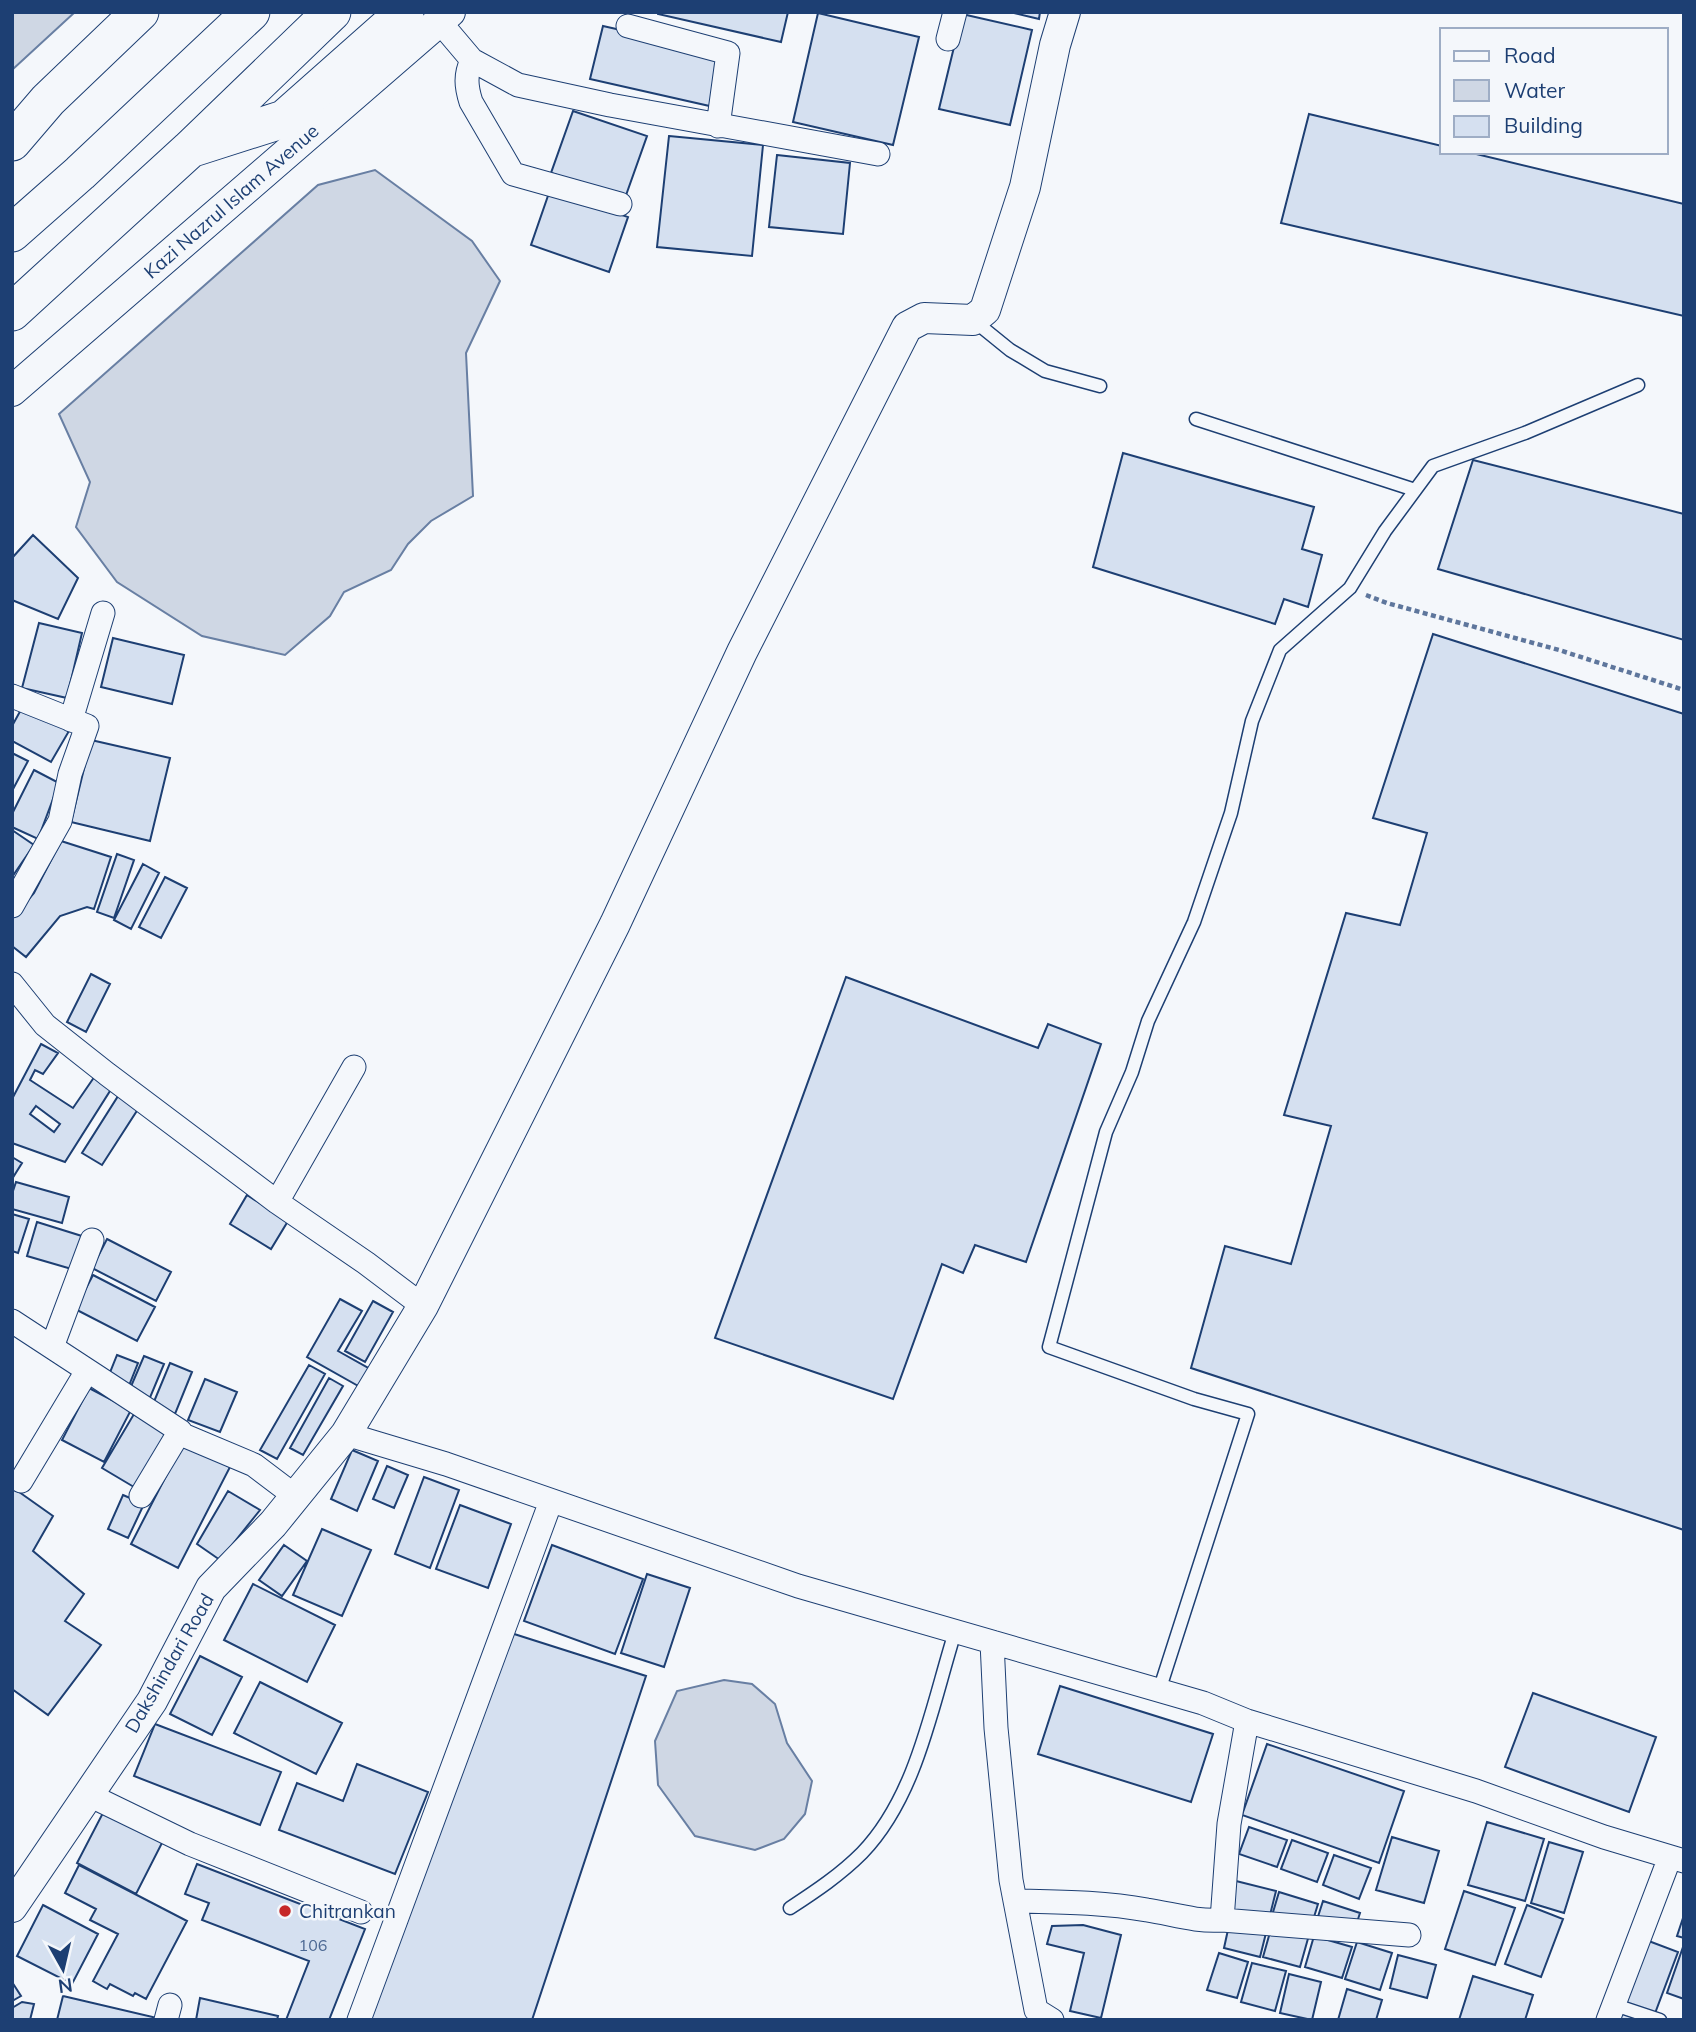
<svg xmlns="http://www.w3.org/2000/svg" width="1696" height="2032" font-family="Mulish,sans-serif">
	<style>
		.water { fill: #cfd7e4; stroke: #687fa3; stroke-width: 2 }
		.building { fill: #d5e0f0; stroke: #1d3f73; stroke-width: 2; fill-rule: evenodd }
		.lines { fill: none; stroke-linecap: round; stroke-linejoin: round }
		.service-casing { stroke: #1d3f73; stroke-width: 15 }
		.minor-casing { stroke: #1d3f73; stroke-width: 25 }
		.tertiary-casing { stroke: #1d3f73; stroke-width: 32 }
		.primary-casing { stroke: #1d3f73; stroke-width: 39 }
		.path { stroke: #5e769c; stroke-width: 4.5; stroke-dasharray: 5 3.5; stroke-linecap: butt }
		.service { stroke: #f4f7fb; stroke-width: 12 }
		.minor { stroke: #f4f7fb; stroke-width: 23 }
		.tertiary { stroke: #f4f7fb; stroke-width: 30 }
		.primary { stroke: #f4f7fb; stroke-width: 37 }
		.poi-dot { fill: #c62828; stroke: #f4f7fb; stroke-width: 2.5 }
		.labels { text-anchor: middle; stroke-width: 5; stroke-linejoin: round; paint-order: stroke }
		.number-label { font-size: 16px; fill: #4b6792 }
		.street-label { font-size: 19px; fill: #1d3f73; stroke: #f4f7fb }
		.poi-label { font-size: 19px; fill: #1d3f73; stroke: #f4f7fb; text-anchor: start }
	</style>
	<rect width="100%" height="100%" fill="#f4f7fb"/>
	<path class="water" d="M12 12H75L12 70Z
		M375 170 472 241 500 281 466 353 473 496 431 521 408 544 391 570 344 592 330 616 285 655 202 636 117 582 76 527 90 482 59 414 318 185Z
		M724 1680 752 1684 775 1704 787 1743 812 1781 805 1814 784 1839 755 1850 695 1836 658 1785 655 1741 677 1691Z"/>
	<path class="building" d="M658 12H788L781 42 658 14Z
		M1010 12H1040L1039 19Z
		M818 13 919 37 893 145 793 122Z
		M962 14 1032 30 1010 125 939 109Z
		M603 26 727 54 714 107 590 79Z
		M573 111 647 136 625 198 551 173Z
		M1309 114 1442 146V152H1468L1684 204V316L1281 223Z
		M669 136 763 145 752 256 657 247Z
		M777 155 850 163 843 234 769 227Z
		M550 190 628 217 609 272 531 245Z
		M1123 453 1314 507 1302 549 1322 555 1308 607 1284 599 1275 624 1093 567Z
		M1473 460 1684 514V640L1438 569Z
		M33 535 78 578 58 619 12 600V558Z
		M39 623 82 633 67 698 22 688Z
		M1433 634 1684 714V1530L1191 1368 1225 1246 1291 1264 1331 1126 1284 1115 1346 913 1400 925 1427 833 1373 818Z
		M113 638 184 655 172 704 101 687Z
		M23 706 69 731 51 762 12 741V726Z
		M91 740 170 758 150 841 71 822Z
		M12 753 28 761 12 791Z
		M34 770 59 783 38 839 12 827V814Z
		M12 830 34 845 12 877Z
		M61 841 111 857 94 909 87 907 60 916 26 957 12 946V919L34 893Z
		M117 854 134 860 114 918 97 912Z
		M143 864 159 873 131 929 114 920Z
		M165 877 187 888 161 938 139 927Z
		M91 974 110 984 86 1032 67 1022Z
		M846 977 1038 1048 1048 1024 1101 1044 1026 1262 975 1245 963 1273 942 1264 893 1399 715 1338Z
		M41 1044 58 1053 43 1074 35 1070 30 1080 73 1108 97 1073 115 1083 65 1162 12 1143V1099ZM36 1106 60 1124 54 1132 30 1114Z
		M120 1093 140 1106 102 1165 82 1153Z
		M12 1157 22 1163 12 1179Z
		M16 1182 69 1197 62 1223 12 1209V1194Z
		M247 1195 288 1221 271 1249 230 1224Z
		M12 1214 29 1219 18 1253 12 1251Z
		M37 1222 85 1237 75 1270 27 1256Z
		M107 1239 171 1272 156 1301 92 1268Z
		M93 1275 155 1307 137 1341 75 1309Z
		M340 1299 362 1311 338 1351 370 1369 360 1387 307 1357Z
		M373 1301 393 1312 365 1362 345 1351Z
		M117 1355 138 1363 128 1388 107 1380Z
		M144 1356 164 1364 149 1400 129 1391Z
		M170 1363 192 1372 175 1414 153 1404Z
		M309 1365 325 1374 277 1459 260 1450Z
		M329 1378 343 1386 303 1455 290 1448Z
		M205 1379 237 1392 220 1432 188 1420Z
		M89 1388 131 1410 104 1462 62 1440Z
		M134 1414 171 1436 139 1490 102 1468Z
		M183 1443 230 1467 178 1568 131 1544Z
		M352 1450 378 1461 357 1511 331 1499Z
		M387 1466 408 1475 394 1508 373 1499Z
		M424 1477 459 1490 430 1568 395 1554Z
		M12 1487 53 1516 33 1551 84 1594 65 1621 101 1645 48 1715 12 1689Z
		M228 1491 260 1510 220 1560 197 1544Z
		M123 1495 144 1504 128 1538 108 1529Z
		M460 1505 511 1524 488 1588 436 1569Z
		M322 1529 371 1550 342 1616 293 1595Z
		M284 1545 307 1561 282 1596 259 1580Z
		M552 1545 643 1579 615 1654 524 1621Z
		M647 1574 690 1588 664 1667 621 1653Z
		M253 1584 335 1625 307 1682 224 1640Z
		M511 1633 646 1676 532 2020H367Z
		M200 1656 242 1677 212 1735 170 1714Z
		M260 1682 342 1723 316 1774 234 1733Z
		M1060 1686 1213 1734 1191 1802 1038 1754Z
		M1533 1693 1656 1737 1629 1812 1505 1767Z
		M155 1724 281 1772 260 1825 134 1776Z
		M1267 1744 1404 1791 1379 1863 1242 1815Z
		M357 1764 428 1792 395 1874 279 1830 297 1783 343 1801Z
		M105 1809 164 1839 136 1894 77 1863Z
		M1487 1822 1544 1839 1525 1901 1468 1885Z
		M1249 1827 1287 1840 1277 1867 1239 1854Z
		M1392 1837 1439 1851 1424 1903 1376 1890Z
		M1292 1840 1328 1853 1317 1882 1281 1869Z
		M1549 1842 1583 1852 1564 1913 1531 1903Z
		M1334 1855 1371 1868 1359 1899 1323 1885Z
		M197 1864 365 1929 329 2020H286L309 1961 202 1920 209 1903 185 1894Z
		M79 1865 187 1921 146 1999 135 1993 133 1996 110 1984 107 1989 93 1981 118 1934 90 1920 96 1909 65 1893Z
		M1236 1881 1276 1891 1269 1919 1229 1909Z
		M1464 1891 1515 1908 1495 1965 1445 1949Z
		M1279 1892 1318 1904 1310 1930 1271 1919Z
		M1323 1901 1360 1913 1351 1941 1314 1929Z
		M43 1905 98 1934 72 1984 17 1956Z
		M1527 1905 1563 1919 1541 1977 1505 1964Z
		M1684 1915V1938L1677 1936Z
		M1231 1916 1268 1925 1260 1957 1224 1948Z
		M1083 1925 1121 1935 1101 2018 1070 2011 1084 1953 1047 1944 1052 1926Z
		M1272 1925 1309 1935 1300 1967 1263 1957Z
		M1314 1936 1352 1947 1342 1978 1305 1967Z
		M1646 1940 1678 1952 1654 2016 1622 2004Z
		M1357 1942 1392 1953 1380 1990 1345 1979Z
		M1683 1947 1684 1948V1999L1667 1993Z
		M1219 1953 1248 1962 1237 1998 1207 1990Z
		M1398 1955 1436 1965 1427 1998 1390 1988Z
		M1252 1963 1286 1971 1275 2011 1241 2002Z
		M1289 1974 1321 1982 1312 2020 1280 2013Z
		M1473 1976 1533 1995 1525 2020H1459Z
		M12 1982 21 1996 12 2001Z
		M1347 1989 1382 2000 1376 2020H1338Z
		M63 1996 157 2018V2020H57Z
		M200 1998 278 2016 277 2020H196Z
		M22 2002 34 2004 30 2020H12V2008Z
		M1618 2012 1643 2020H1615Z"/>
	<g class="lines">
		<g class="service-casing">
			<path id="service" d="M973 320 1010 350 1045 371 1100 386
				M1196 419 1415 490
				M1159 1691 1248 1414 1194 1399 1049 1347 1106 1132 1132 1072 1148 1021 1194 922 1231 813 1252 721 1280 650 1350 588 1385 531 1433 466 1525 433 1638 385
				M790 1908C816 1891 840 1875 862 1853 917 1796 932 1705 955 1632
				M1615 2005 1660 2020"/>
		</g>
		<g class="minor-casing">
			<path id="minor" d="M439 21 472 60 518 85 610 105 878 154
				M628 26 728 53 718 126
				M948 39 955 12
				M472 60C465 75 466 86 471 102L513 174 620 204
				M12 696 87 726 70 774 60 821 12 906
				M71 720 103 613
				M12 984 45 1025 107 1074 277 1202 366 1263 423 1306
				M277 1202 354 1067
				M12 1321 180 1431 183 1435 254 1465 295 1496
				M52 1347 92 1240
				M346 1434 446 1464 798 1586 1203 1703 1247 1721 1476 1791 1604 1837 1684 1861
				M21 1481 87 1371
				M141 1496 180 1431
				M992 1642 996 1728 1011 1880 1036 2010 1052 2020
				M87 1794 190 1844 361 1912
				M1015 1901C1059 1902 1103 1902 1147 1910 1173 1914 1196 1922 1222 1920L1229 1824 1247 1721
				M1222 1920 1409 1935
				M166 2020 170 2005
				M359 2020 551 1501
				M1608 2020 1670 1857"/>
		</g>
		<g class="tertiary-casing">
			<path id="tertiary" d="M12 391 450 12
				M12 1907 152 1701 211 1588 273 1524 346 1434 423 1306 615 924 742 652 907 327 924 318 973 320 985 310 1025 187 1055 45 1065 12"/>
		</g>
		<g class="primary-casing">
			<path id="primary" d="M12 142 48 100 140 12
				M196 147 284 119 405 12
				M12 233 80 173 251 12
				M12 312 189 150 332 12"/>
		</g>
		<path class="path" d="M1366 595 1387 603 1559 650 1684 690"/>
		<use href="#service" class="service"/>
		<use href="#minor" class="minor"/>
		<use href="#tertiary" class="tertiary"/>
		<use href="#primary" class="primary"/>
	</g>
	<circle class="poi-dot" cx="285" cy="1911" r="7"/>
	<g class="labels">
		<g class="number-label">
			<text x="313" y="1951">106</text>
		</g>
		<g class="street-label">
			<text transform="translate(231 201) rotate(-41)" y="7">Kazi Nazrul Islam Avenue</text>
			<text transform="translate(169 1663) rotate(-60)" y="7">Dakshindari Road</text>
		</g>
		<g class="poi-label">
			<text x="299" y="1918">Chitrankan</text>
		</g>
	</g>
	<rect width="1696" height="2032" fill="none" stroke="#1d3f73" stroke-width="28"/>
	<rect x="1440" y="28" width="228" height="126" fill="#f4f7fb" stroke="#9eadc5" stroke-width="2"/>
	<rect x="1454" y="51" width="35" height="10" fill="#f4f7fb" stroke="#9eadc5" stroke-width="2"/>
	<text x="1504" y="63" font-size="21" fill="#1d3f73">Road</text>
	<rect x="1454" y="80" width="35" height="21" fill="#cfd7e4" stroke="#9eadc5" stroke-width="2"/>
	<text x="1504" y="98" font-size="21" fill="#1d3f73">Water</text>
	<rect x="1454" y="116" width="35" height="21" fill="#d5e0f0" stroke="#9eadc5" stroke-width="2"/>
	<text x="1504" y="133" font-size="21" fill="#1d3f73">Building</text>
	<g transform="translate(63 1969) rotate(172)" stroke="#f4f7fb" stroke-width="5" paint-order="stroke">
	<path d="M0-5L12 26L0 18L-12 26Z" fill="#1d3f73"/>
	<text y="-10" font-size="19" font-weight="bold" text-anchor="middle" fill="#1d3f73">N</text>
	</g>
</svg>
